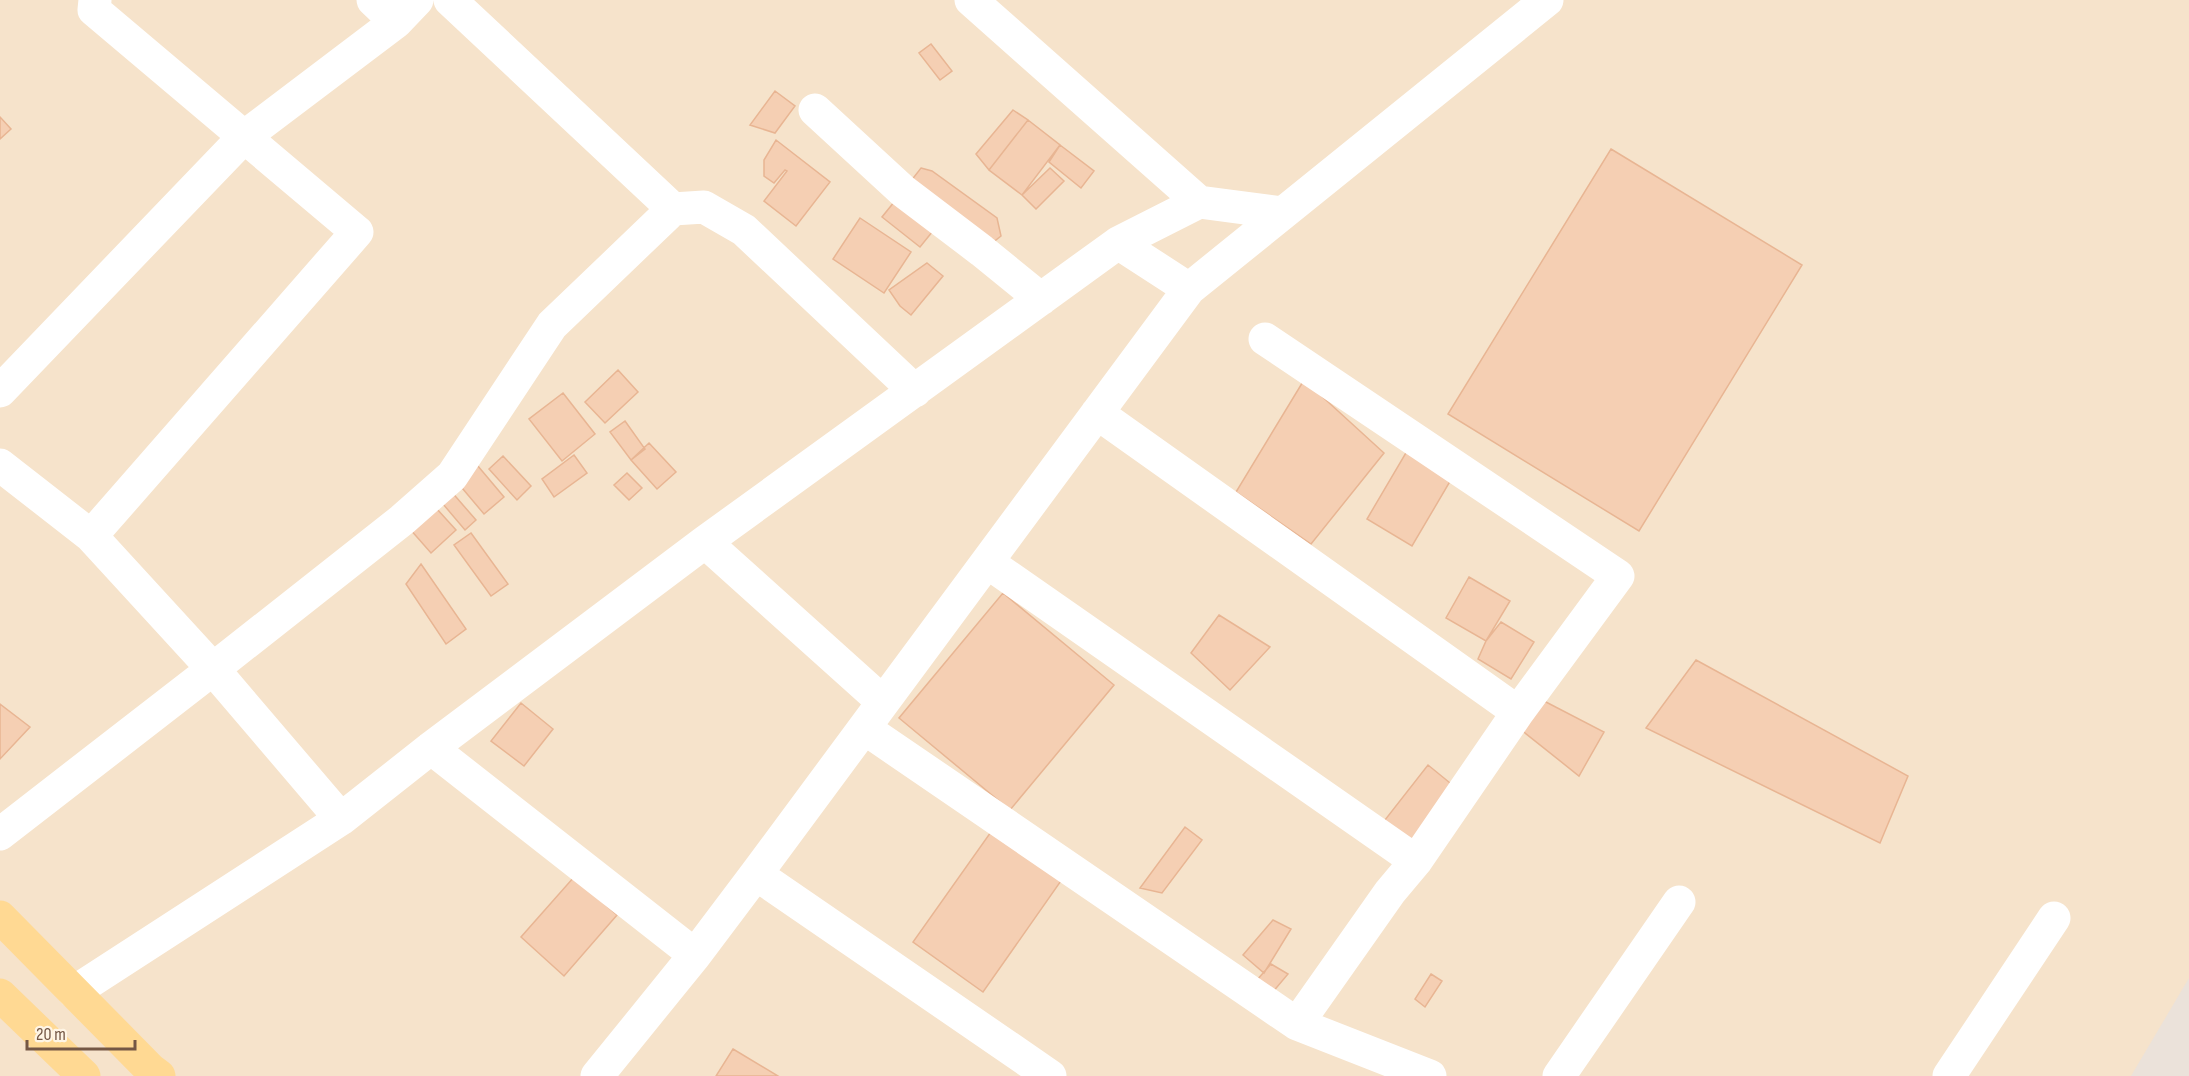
<svg xmlns="http://www.w3.org/2000/svg" width="2189" height="1076" font-family="'Sofia Sans Condensed',sans-serif">
	<style>
		.residential { fill: #f6e3cb }
		.industrial { fill: #ebe2da }
		.building { fill: #f5cfb3; stroke: #e8b593; stroke-width: 1.5 }
		.lines { fill: none; stroke-linecap: round; stroke-linejoin: round }
		.minor { stroke: #fff; stroke-width: 33 }
		.major { stroke: #ffd993; stroke-width: 33 }
	</style>
	<rect width="100%" height="100%" fill="#fef2dd"/>
	<path class="residential" d="M0 0H2189V1076H0Z"/>
	<path class="industrial" d="M2189 978V1076H2131Z"/>
	<path class="building" d="M931 44 952 71 940 80 919 53Z
		M775 91 795 106 775 133 750 125Z
		M1013 110 1028 120 989 170 976 154Z
		M0 117 11 129 0 139Z
		M1028 120 1060 145 1022 195 989 170Z
		M776 140 830 182 796 226 764 201 787 171 785 170 774 183 764 176V160Z
		M1060 145 1094 171 1081 188 1049 162Z
		M1611 149 1802 265 1639 531 1448 414Z
		M921 168 932 171 997 218 1001 236 982 251 903 191Z
		M1050 168 1064 181 1036 209 1022 195Z
		M903 191 941 221 920 247 882 217Z
		M860 218 911 252 884 293 833 259Z
		M927 263 943 276 911 315 900 306 889 290Z
		M618 370 638 392 605 423 585 402Z
		M1304 380 1384 453 1311 544 1236 492Z
		M563 393 595 434 562 461 529 419Z
		M625 421 645 449 631 460 610 432Z
		M649 443 676 472 657 489 631 460Z
		M1407 451 1452 478 1412 546 1367 519Z
		M574 455 587 473 554 497 542 479Z
		M503 456 531 486 517 500 489 469Z
		M472 459 504 497 484 514 452 476Z
		M627 473 642 488 629 500 614 485Z
		M443 482 476 520 465 530 432 491Z
		M427 498 456 530 431 553 402 520Z
		M471 533 508 584 491 596 454 545Z
		M421 564 466 629 446 644 406 584Z
		M1469 577 1510 601 1486 641 1446 618Z
		M1003 593 1114 685 1010 810 899 718Z
		M1219 615 1270 647 1230 690 1191 653Z
		M1501 622 1534 642 1511 679 1478 659 1486 641Z
		M1696 660 1908 776 1880 843 1646 728Z
		M1544 701 1604 732 1579 776 1520 729Z
		M521 703 553 729 524 766 491 741Z
		M0 704 30 727 0 759Z
		M1428 765 1455 787 1409 846 1381 825Z
		M1185 827 1202 840 1162 893 1140 888Z
		M993 829 1063 878 983 992 913 942Z
		M574 877 617 915 564 976 521 937Z
		M1273 920 1291 929 1264 973 1243 955Z
		M1271 964 1288 974 1272 993 1257 980Z
		M1431 974 1442 981 1425 1007 1415 999Z
		M733 1049 778 1076H716Z"/>
	<g class="lines">
		<path class="minor" d="M450 0 673 209
			M971 0 1199 202 1283 213
			M396 22 417 0
			M815 110 903 191 982 251 1041 299
			M1118 243 1199 202
			M0 391 244 137 396 22 373 0
			M1097 413 1518 712 1618 576 1265 339
			M0 465 91 536 213 669 0 834
			M91 536 357 232 94 10 95 0
			M705 542 883 702
			M987 562 1416 861
			M864 728 1297 1024 1430 1076
			M431 748 695 955
			M341 819 213 669 402 520 452 476 552 325 673 209 704 207 744 230 915 391
			M756 874 1050 1076
			M74 992 341 819 431 748 705 542 1118 243 1189 289
			M1297 1024 1390 892 1416 861 1518 712
			M597 1076 695 955 756 874 1189 289 1547 0
			M1559 1076 1679 902
			M1949 1076 2054 918"/>
		<path class="major" d="M0 917 151 1070 159 1076
			M0 995 84 1076"/>
	</g>
	<path d="M27 1040v9h108v-9" fill="none" stroke="#745745" stroke-width="3"/>
	<text x="36" y="1040" font-size="18" fill="#745745" stroke="#fff5e5" stroke-width="4.5" paint-order="stroke">20 m</text>
</svg>
